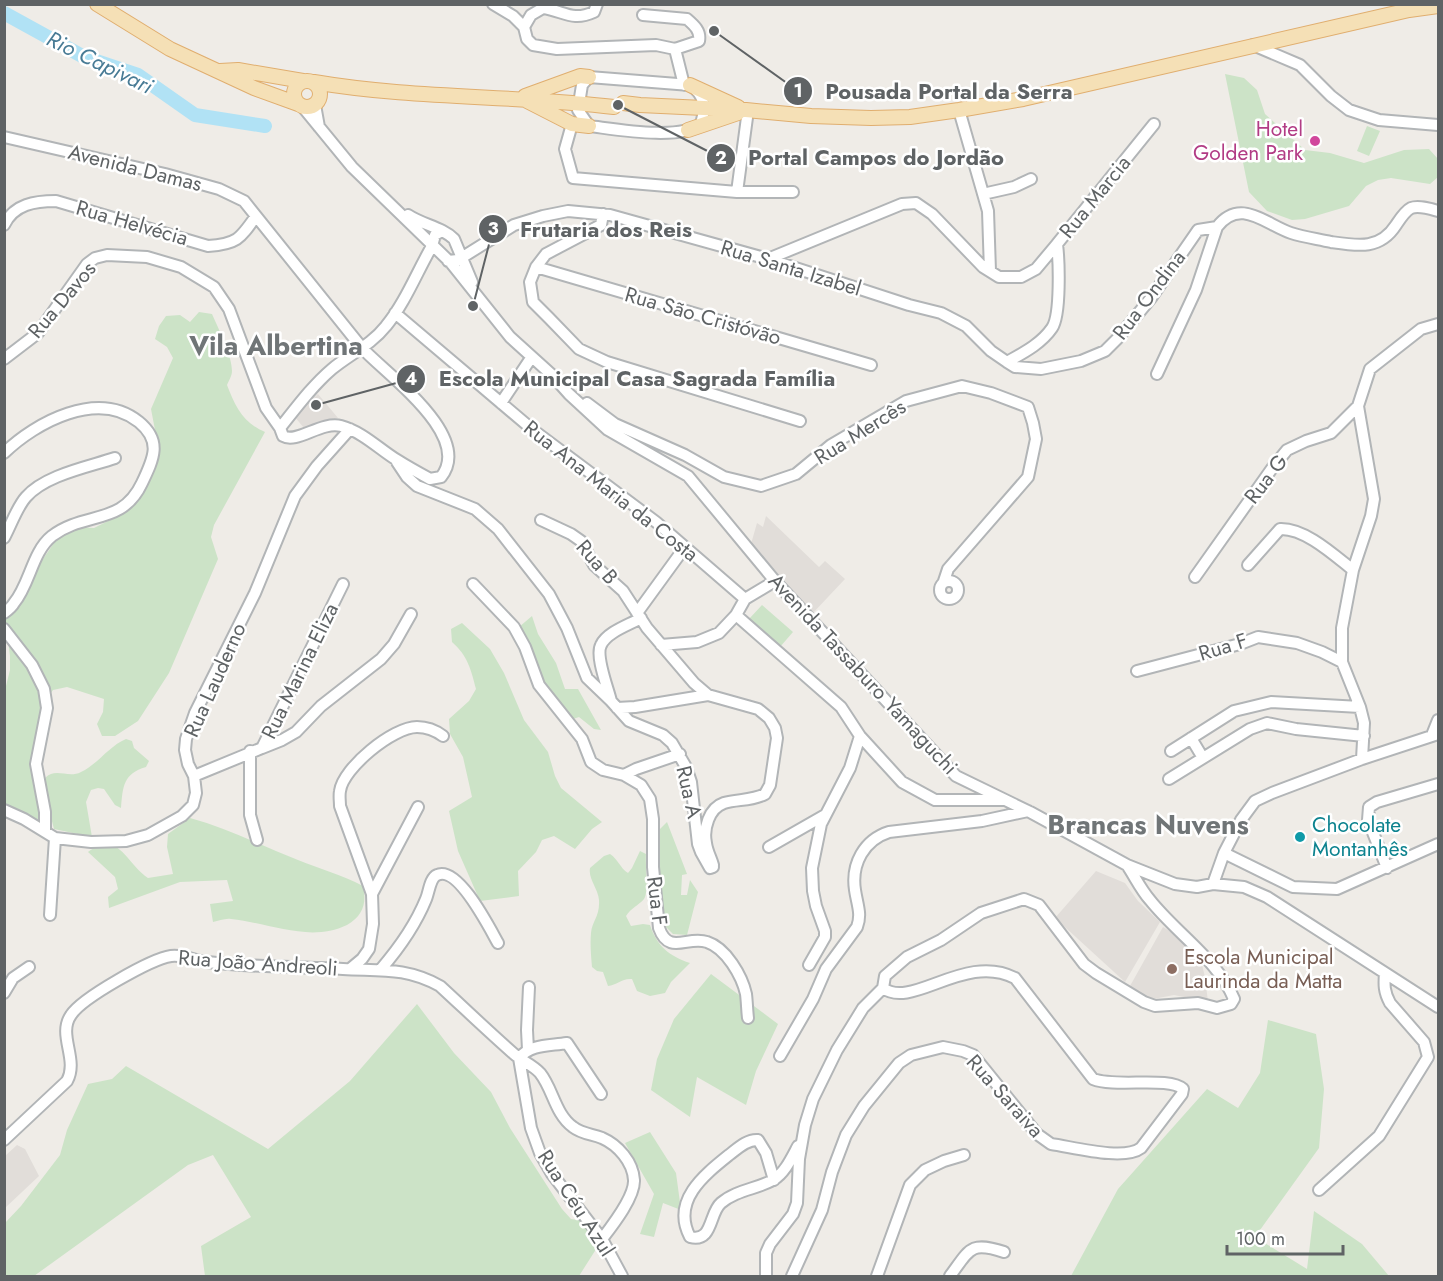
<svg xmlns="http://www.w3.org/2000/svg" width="1443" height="1281" font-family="Jost,sans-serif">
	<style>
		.education { fill: #e1ddd9 }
		.green { fill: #cce3c7 }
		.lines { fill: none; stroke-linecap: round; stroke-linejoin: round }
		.river { stroke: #b1e2f5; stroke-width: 14 }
		.minor-casing { stroke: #b2b5b7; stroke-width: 14 }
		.major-casing { stroke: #e0ae6f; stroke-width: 16 }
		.minor { stroke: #fff; stroke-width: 10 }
		.major { stroke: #f5e0b6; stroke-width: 14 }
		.hotel-dot { fill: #d1479c; stroke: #fff; stroke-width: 2 }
		.culture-dot { fill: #0f9aa8; stroke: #fff; stroke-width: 2 }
		.education-dot { fill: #8d6e63; stroke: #fff; stroke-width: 2 }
		.labels { text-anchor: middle; stroke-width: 5; stroke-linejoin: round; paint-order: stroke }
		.hotel-label { font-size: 21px; fill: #b23c85; stroke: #fff; text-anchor: end }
		.street-label { font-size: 21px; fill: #5f6365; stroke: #fff }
		.culture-label { font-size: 21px; fill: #0d838f; stroke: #fff; text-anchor: start }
		.education-label { font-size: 21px; fill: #785e54; stroke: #fff; text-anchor: start }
		.water-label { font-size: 22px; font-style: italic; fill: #487b95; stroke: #fff }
		.district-label { font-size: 27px; font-weight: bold; fill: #707577; stroke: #fff }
		.leader { fill: none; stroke: #5f6365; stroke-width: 2 }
		.callout-dot { fill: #5f6365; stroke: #fff; stroke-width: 2 }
		.mark-label { font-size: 18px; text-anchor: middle; font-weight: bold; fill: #fff }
		.callout-label { font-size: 22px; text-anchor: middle; font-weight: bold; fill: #5f6365; stroke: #fff; stroke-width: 5; stroke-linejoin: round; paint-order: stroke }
	</style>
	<rect width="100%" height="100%" fill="#efece7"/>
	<path class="education" d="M318 394 338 418 304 428 294 416Z
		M766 516 819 567 825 561 845 579 812 614 751 544 757 523 763 527Z
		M1096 871 1125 883 1138 901 1160 922 1125 982 1055 918Z
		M1163 927 1174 934 1201 961 1205 977 1208 1002 1174 995 1153 999 1139 996 1130 986Z
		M17 1145 25 1149 39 1176 5 1208V1156Z"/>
	<path class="green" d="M1225 74 1244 78 1257 90 1265 114 1305 150 1330 153 1364 163 1404 150 1429 149 1438 159V177L1430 184 1391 178 1378 180 1366 186 1349 206 1305 219 1292 220 1267 211 1249 192Z
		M1367 126 1380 131 1369 156 1357 151Z
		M199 312 212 314C218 328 232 355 232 371 232 376 229 380 227 385 235 406 243 423 265 432L214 525 211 537 218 559 169 673 138 721 115 736H102L97 724 103 712 104 699 67 687 53 690 43 704 40 820H28L5 809 4 694 10 670V656L5 616 45 556 54 543 63 535 73 527 94 528 128 511 141 494 153 469 159 451 151 409 173 358 167 347 155 339 159 326 166 316 180 315 190 322Z
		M762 605 793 632 780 647 749 619Z
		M532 616 538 634 556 663 565 689H578L601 730 594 729 579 717 573 719 570 728 567 723 547 705 539 695 524 656 512 633Z
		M462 623 490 649 504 673 524 720 548 752 555 776 561 788 602 822 592 829 575 849 554 836 542 840 536 852 518 871 519 896 480 901 458 851 449 811 472 797 463 757 450 734 449 719 469 701 476 689C471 670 468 656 452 642L451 629Z
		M126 739 132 741 134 748 149 761 146 767C123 774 123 786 121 808L115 805 104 789 98 788 91 790 86 802 92 837 54 829 47 802 45 778C56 767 68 779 81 772 98 764 109 746 126 739Z
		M190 818C227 828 262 846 298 860 320 869 342 875 363 886 367 903 363 916 347 925 310 943 269 923 231 919 225 918 219 921 213 922L210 904 233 901 227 880 180 882 109 908 108 897 118 889 115 877 88 852C119 829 126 864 148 878L173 874 167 847 168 834Z
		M667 822 687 874 682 875 681 895H687L690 880 698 892 687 935 673 934 662 923 649 840Z
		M640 851 646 854C645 863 649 892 644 899 639 905 631 908 626 916L631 926 643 924 650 925C657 946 669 956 690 963L671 982 665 993 650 996 637 991 632 979C622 978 617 985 608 986L603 972 597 971 592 967C591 956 590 944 591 933 592 921 600 917 599 900 598 888 588 879 590 868L604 856 610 854C618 859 620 868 628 873L632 868Z
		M711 974 778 1024 756 1071 746 1105 697 1077 690 1117 651 1090 657 1059 674 1019Z
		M417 1004 454 1053 491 1092 510 1128 562 1209 571 1219 584 1221 600 1243 579 1276H205L201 1246 251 1217 213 1155 188 1165 34 1276H5V1223L21 1206 60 1155 67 1130 88 1084 112 1079 126 1066 268 1149 350 1081Z
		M1268 1020 1316 1034 1324 1089 1319 1148 1255 1237 1307 1269 1314 1211 1362 1244 1389 1276H1071L1118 1189 1207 1089 1238 1108 1260 1073Z
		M650 1132 676 1173 681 1210 663 1203 654 1237 640 1234 654 1194 625 1143Z"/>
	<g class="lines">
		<path class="river" d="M4 13 84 57 138 75 195 115 265 126"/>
		<g class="minor-casing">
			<path id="minor" d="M493 4 513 16 524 27
				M597 4 594 12C572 22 564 11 543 8L531 15 524 27 527 39 533 45 557 49 656 45 675 49 684 85
				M643 15 687 19C694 25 701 31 699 41L675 49
				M1253 45 1300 65 1331 96 1349 110 1379 120 1438 125
				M589 77 690 85C705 95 706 107 701 124 680 141 615 129 589 126L578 110 582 85Z
				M315 105 319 127
				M302 106 352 167 451 263 510 337 552 375 569 394 608 430 688 476 775 581 956 776 1030 812 1127 865 1175 884 1197 887 1213 884 1244 887 1267 897 1438 1007
				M959 110 988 211 990 271
				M572 124 565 149 573 178 737 192H793
				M4 137 165 174 219 189 244 201 362 348C387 375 474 436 441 477L430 479C419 473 408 467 397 460 379 449 363 432 341 426 321 421 297 444 283 436L280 428C296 408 312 386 332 369 350 354 371 345 386 326 405 303 417 272 432 246L435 235 442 231
				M737 192 748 110
				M983 194 1014 187 1031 179
				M603 214 601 225 546 254 536 267 530 282 533 302 549 318 579 349 607 362 800 421
				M408 215C423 225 442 227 454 239L472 282
				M4 225C14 204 35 201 56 201L208 246C237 244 240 239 256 216
				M768 259 902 204 916 203 932 214 983 267 999 277H1021L1036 269 1057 244
				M448 261 458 260 514 225 543 216 568 211 610 215 768 259 909 305 941 313 966 326 991 351 1007 362 1015 367 1041 369 1081 361 1105 351 1118 338 1151 298 1198 230 1217 227
				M536 267 871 365
				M395 313 533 430 656 522 745 599
				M4 359 38 333 87 264 95 258 107 255 147 257 181 267 214 287 229 309 266 408 280 428
				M1007 362C1023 353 1041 344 1052 328 1061 315 1059 260 1057 244L1154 124
				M1157 374 1196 290 1217 227C1240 197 1265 224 1291 233 1303 237 1318 239 1331 242 1358 246 1380 250 1396 225 1400 219 1405 211 1411 208 1419 205 1431 209 1438 211
				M501 403 531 358
				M587 403 615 424 685 455 724 477 761 486 796 474 831 445 906 401 962 386 991 393 1028 407 1033 423 1036 439 1028 477 948 569 944 581
				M4 453C36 422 98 389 139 422 162 441 154 458 142 483 122 526 85 511 52 536 32 552 30 584 14 603 12 607 8 610 4 613
				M397 462 407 477 417 486 475 509 498 529 549 594 567 628 587 678 611 701 629 721 663 735 672 743 686 767 691 782 698 844 701 852 710 868 713 867
				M541 520 571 534 581 541 594 565 623 591 647 628 694 683 708 695
				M4 538C11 525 17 507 26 497 45 475 88 467 115 458
				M1248 565 1280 529C1305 528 1334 555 1353 570
				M1195 577 1273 467 1287 450 1306 441 1331 433 1358 406
				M940 590a9 9 0 1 1 18 0a9 9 0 1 1-18 0Z
				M473 584 514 627 525 647 539 685 582 739 591 762 603 770 624 775 641 785 650 799 653 819V867L659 928C669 956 688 935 707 942 726 948 742 976 746 994 747 1002 747 1010 748 1018
				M637 613 685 547
				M736 615 841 707 860 736 902 782 935 800H1003
				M4 629 32 665 44 689 47 708 36 764 45 812V831
				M661 645 697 642 719 633 736 615 745 599 775 581
				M1137 671 1240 644 1258 637 1297 643 1322 652 1342 662
				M611 701C608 688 595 656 601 645 607 632 629 625 641 618
				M617 708 635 707 708 695 758 709 769 718 775 728 777 738 770 785 765 794C752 801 737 799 724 803 709 808 703 829 706 843 707 851 711 858 713 865
				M1432 735 1438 720
				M1191 738 1203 758
				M262 748 282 740 296 732 321 706 381 659 394 644 411 614
				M250 751V815L257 840
				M1171 751 1234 711 1271 702 1360 707
				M1362 759 1364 723 1360 707 1342 662V628L1353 570 1371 516 1374 499 1358 406 1370 369 1421 329 1438 324
				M624 775 636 769 680 754
				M194 776 262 748 343 584
				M1169 779 1250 729 1267 723 1296 729 1364 736
				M4 810 24 819 55 838 91 842 126 841 148 835 182 816 193 805 196 793 194 776 188 764 185 750 186 739 195 713 255 593 295 496 317 466 350 429
				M769 847 825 815
				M1224 853 1293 887 1337 889 1438 844
				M1387 868 1368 820 1369 807 1377 802 1438 784
				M1213 884 1224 853 1241 820 1255 801 1272 793 1362 759 1438 734
				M372 894 340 806C340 801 339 796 340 791 343 768 393 727 417 727 427 727 435 730 443 736
				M50 915 55 838
				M809 965 825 937V931L816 906 813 891 812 868 821 824 850 768 860 736
				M350 969 362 959 369 949 373 924 372 894 418 807
				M381 969C400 947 415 926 426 899 429 892 430 878 437 875 458 865 490 929 498 943
				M4 993 13 978 29 967
				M528 1050 527 1030 529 987
				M780 1056 813 999 826 969 857 927C862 914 857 904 855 890 851 864 864 840 889 832L982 821 1028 811
				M519 1058 531 1128 540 1153 552 1174 602 1239 622 1276
				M519 1058C531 1044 549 1046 567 1043L601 1094
				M4 1140 67 1081C79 1059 57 1035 71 1015 82 998 151 959 171 956 183 954 195 961 207 962 252 967 298 967 343 969 380 971 406 967 440 986 465 1009 489 1032 514 1054 522 1061 533 1065 540 1073 553 1089 555 1114 573 1127 582 1134 592 1134 602 1138 618 1145 633 1162 634 1180 635 1197 612 1226 602 1239
				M774 1180 766 1153 758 1140C747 1139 737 1149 729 1155 704 1175 671 1201 690 1237 713 1243 709 1213 721 1203 736 1190 757 1189 773 1180 785 1173 792 1157 798 1146
				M1319 1190 1379 1136 1428 1057 1424 1042 1390 1003C1384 992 1384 985 1385 973
				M766 1276V1253L770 1244 793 1214 797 1203 799 1159 805 1125 813 1099 837 1050 863 1008 883 988 885 976 907 957 941 940 981 913 1024 899 1039 905 1084 964 1096 973 1144 1002 1155 1006 1198 1003 1217 1008 1231 1004 1234 999C1218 960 1176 933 1150 900 1141 890 1135 877 1127 865
				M792 1276 822 1210 832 1172 846 1135 864 1106 899 1063 911 1055 943 1047 963 1051 973 1055 1037 1134 1051 1144C1073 1147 1124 1161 1141 1148L1182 1094 1183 1089C1169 1076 1115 1088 1093 1079L1015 978C965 952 912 1010 883 988
				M877 1276 910 1185 925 1170 944 1161 964 1155
				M950 1276C970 1249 970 1241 1004 1252"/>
		</g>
		<g class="major-casing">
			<path id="major" d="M97 4 170 49 254 88 298 104
				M220 71 238 70 303 81
				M294 94a13 13 0 1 1 26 0a13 13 0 1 1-26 0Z
				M314 82C413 99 514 95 614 107
				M690 85 738 107
				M525 96 580 76 589 77
				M527 101 572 124 589 126
				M623 103 640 105 746 110 811 116 871 118 910 117 959 110 1023 99 1409 10 1438 6
				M688 130 738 113"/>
		</g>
		<use href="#minor" class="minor"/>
		<use href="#major" class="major"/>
	</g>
	<circle class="hotel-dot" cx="1315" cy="141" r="6"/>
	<circle class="culture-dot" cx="1300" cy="837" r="6"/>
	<circle class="education-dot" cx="1172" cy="969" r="6"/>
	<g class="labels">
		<g class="hotel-label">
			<text x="1303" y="136">Hotel<tspan x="1303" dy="24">Golden Park</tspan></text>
		</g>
		<g class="street-label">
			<text transform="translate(135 168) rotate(14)" y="7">Avenida Damas</text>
			<text transform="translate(1095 197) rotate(-51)" y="7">Rua Marcia</text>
			<text transform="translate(132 223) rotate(16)" y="7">Rua Helvécia</text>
			<text transform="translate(791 268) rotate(17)" y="7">Rua Santa Izabel</text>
			<text transform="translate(1149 295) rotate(-53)" y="7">Rua Ondina</text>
			<text transform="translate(62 300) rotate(-50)" y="7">Rua Davos</text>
			<text transform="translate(703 316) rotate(16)" y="7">Rua São Cristóvão</text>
			<text transform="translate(860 432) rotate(-32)" y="7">Rua Mercês</text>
			<text transform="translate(1266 479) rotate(-52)" y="7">Rua G</text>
			<text transform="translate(611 491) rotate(38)" y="7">Rua Ana Maria da Costa</text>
			<text transform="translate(597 562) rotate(49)" y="7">Rua B</text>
			<text transform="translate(1223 647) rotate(-17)" y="7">Rua F</text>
			<text transform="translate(300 671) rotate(-64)" y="7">Rua Marina Eliza</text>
			<text transform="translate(863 674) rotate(47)" y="7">Avenida Tassaburo Yamaguchi</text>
			<text transform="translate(215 680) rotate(-66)" y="7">Rua Lauderno</text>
			<text transform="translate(689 792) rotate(77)" y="7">Rua A</text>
			<text transform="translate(657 901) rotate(83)" y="7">Rua F</text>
			<text transform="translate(258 963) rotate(4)" y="7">Rua João Andreoli</text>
			<text transform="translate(1005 1096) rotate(48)" y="7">Rua Saraiva</text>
			<text transform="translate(576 1203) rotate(57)" y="7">Rua Céu Azul</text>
		</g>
		<g class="culture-label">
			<text x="1312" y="832">Chocolate<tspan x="1312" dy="24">Montanhês</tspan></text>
		</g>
		<g class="education-label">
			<text x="1184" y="964">Escola Municipal<tspan x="1184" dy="24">Laurinda da Matta</tspan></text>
		</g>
		<g class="water-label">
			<text transform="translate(100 62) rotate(26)" y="8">Rio Capivari</text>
		</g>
		<g class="district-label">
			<text x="276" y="355">Vila Albertina</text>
			<text x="1148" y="834">Brancas Nuvens</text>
		</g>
	</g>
	<path class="leader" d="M714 31L798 91M618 105L721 158M473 306L493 229M316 405L411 379"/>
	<g class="callout-dot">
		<circle cx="714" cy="31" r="6"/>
		<circle cx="618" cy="105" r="6"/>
		<circle cx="473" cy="306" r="6"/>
		<circle cx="316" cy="405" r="6"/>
		<circle cx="798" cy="91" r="15"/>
		<circle cx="721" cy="158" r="15"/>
		<circle cx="493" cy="229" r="15"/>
		<circle cx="411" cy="379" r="15"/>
	</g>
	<g class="mark-label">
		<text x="798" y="97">1</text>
		<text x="721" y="164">2</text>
		<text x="493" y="235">3</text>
		<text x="411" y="385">4</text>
	</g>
	<g class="callout-label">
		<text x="949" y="99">Pousada Portal da Serra</text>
		<text x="876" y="165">Portal Campos do Jordão</text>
		<text x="606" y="237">Frutaria dos Reis</text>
		<text x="637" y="386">Escola Municipal Casa Sagrada Família</text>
	</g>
	<rect width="1443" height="1281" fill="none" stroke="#5f6365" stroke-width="12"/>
	<path d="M1227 1245v9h116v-9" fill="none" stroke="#5f6365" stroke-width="3"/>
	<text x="1236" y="1245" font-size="18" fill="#5f6365" stroke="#ffffff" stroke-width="4.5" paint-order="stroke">100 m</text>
</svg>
